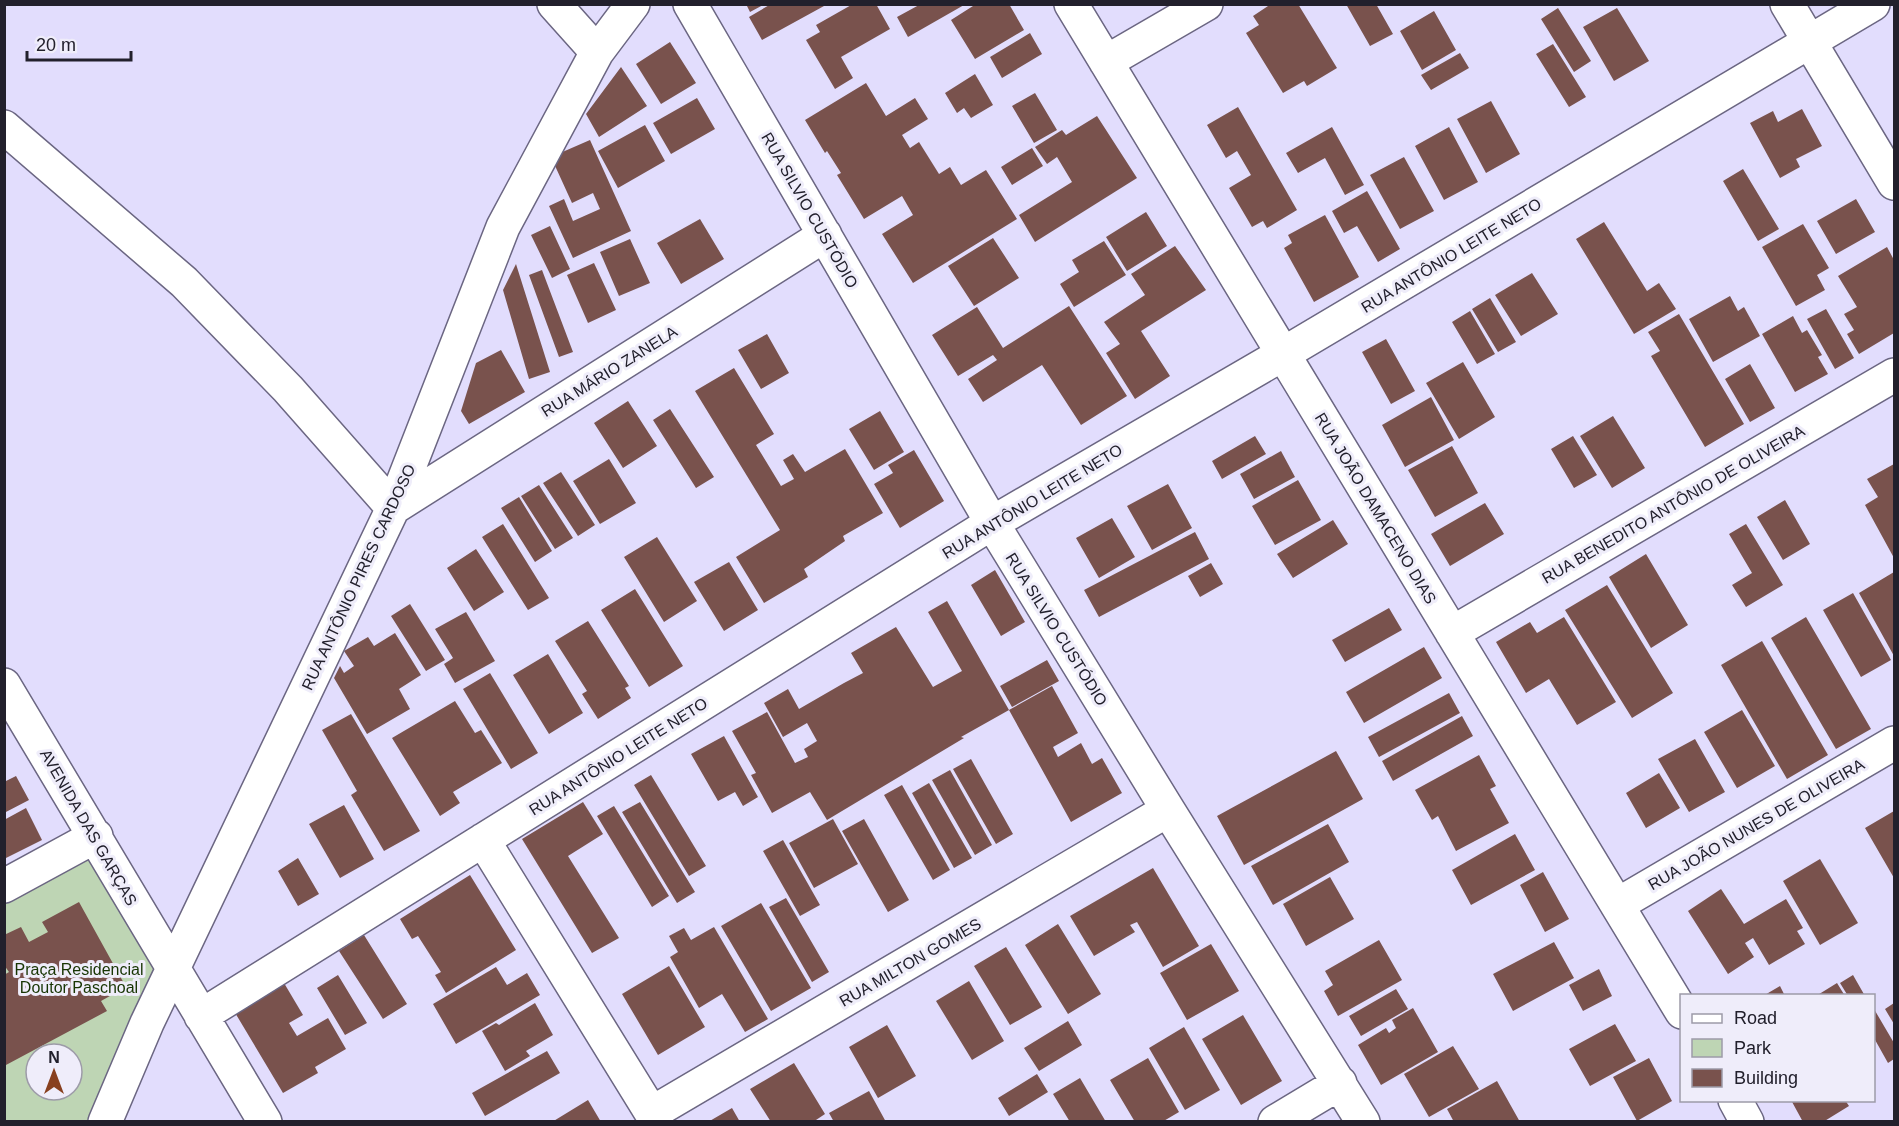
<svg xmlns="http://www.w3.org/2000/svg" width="1899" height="1126" font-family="Helvetica,sans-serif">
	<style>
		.green { fill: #bed5b4; fill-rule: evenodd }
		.building { fill: #79524d }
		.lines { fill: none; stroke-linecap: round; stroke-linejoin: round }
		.minor-casing { stroke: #6b6682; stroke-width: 36 }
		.minor { stroke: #fff; stroke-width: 33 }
		.labels { text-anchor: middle; stroke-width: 6; stroke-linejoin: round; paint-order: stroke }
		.street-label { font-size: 16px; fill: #22202c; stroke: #efedfa }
		.park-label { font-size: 16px; fill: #173503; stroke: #efedfa }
	</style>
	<rect width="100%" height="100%" fill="#e2ddfd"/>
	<path class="green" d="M94 847 164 972 99 1121 5 1122V896ZM36 1054H72V1090H36Z"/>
	<path class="building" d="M746 4H765L750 12Z
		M771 4H823L824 6 762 40 749 17Z
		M853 4H876L890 29 841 57 853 78 835 89 806 40 820 32 816 25Z
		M972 4H1009L1024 30 975 59 951 20 973 6Z
		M1271 4H1298L1337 68 1307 86 1304 81 1283 93 1246 33 1259 25 1253 16Z
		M1346 4H1376L1393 34 1370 46Z
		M919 5H964L908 37 897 17Z
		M1558 8 1591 61 1574 72 1541 19Z
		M1617 8 1649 61 1614 81 1583 27Z
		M1434 11 1456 50 1422 70 1400 31Z
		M1030 33 1042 54 1002 78 990 57Z
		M670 42 696 83 661 104 636 64Z
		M1553 44 1586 97 1569 107 1536 54Z
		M1460 53 1469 68 1431 90 1421 75Z
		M621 67 647 106 599 137 586 114Z
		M975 74 993 105 971 118 964 108 957 113 945 93Z
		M866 83 886 116 915 98 928 119 902 135 910 148 919 142 939 174 950 167 961 185 986 170 1017 219 913 283 882 234 913 215 902 196 864 219 837 175 841 173 827 151 825 153 805 120Z
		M1035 93 1057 130 1034 143 1012 106Z
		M697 98 715 129 671 154 653 123Z
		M1491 101 1520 154 1486 173 1457 119Z
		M1238 107 1297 210 1267 228 1263 221 1252 227 1229 188 1251 175 1237 151 1226 158 1207 125Z
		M1802 109 1822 146 1796 159 1800 167 1780 178 1750 123 1773 111 1778 122Z
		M1097 116 1137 178 1035 242 1019 215 1072 182 1057 157 1047 164 1035 147 1062 130 1066 135Z
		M645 125 665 161 618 188 598 151Z
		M1332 127 1364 185 1345 195 1325 158 1298 173 1286 153Z
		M1449 127 1478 182 1444 200 1415 146Z
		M590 140 631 231 573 258 549 206 564 199 573 221 600 209 593 193 572 203 551 157Z
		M1032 148 1043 166 1012 185 1001 167Z
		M1404 157 1434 211 1400 229 1370 175Z
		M1743 169 1779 229 1758 241 1723 181Z
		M1367 191 1400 249 1378 262 1357 226 1344 233 1332 211Z
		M1856 199 1875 232 1836 254 1817 221Z
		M1146 212 1167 246 1127 271 1106 237Z
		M1325 215 1359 277 1314 302 1284 248 1292 243 1288 235Z
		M700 219 724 259 681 284 657 243Z
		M1604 222 1647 291 1659 283 1676 309 1634 334 1576 239Z
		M1803 224 1829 268 1817 275 1825 290 1796 306 1762 247Z
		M550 226 570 269 552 278 531 235Z
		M993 238 1019 278 974 306 948 266Z
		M630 239 650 283 619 296 600 252Z
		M1104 241 1126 275 1074 307 1060 284 1079 272 1072 260Z
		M1175 246 1206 290 1141 331 1170 376 1135 399 1106 353 1120 344 1104 322 1145 295 1131 274Z
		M1887 247 1894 260V333L1859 354 1847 334 1854 330 1844 314 1857 307 1838 276Z
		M594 263 616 310 588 323 567 275Z
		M516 264 550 372 529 379 503 290Z
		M542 270 573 352 559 357 529 275Z
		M1532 273 1558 314 1521 336 1495 295Z
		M1730 296 1738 311 1744 307 1760 336 1713 362 1689 319Z
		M1490 298 1516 342 1498 352 1472 309Z
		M1069 306 1127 396 1081 425 1042 365 983 402 968 379 997 360 993 355 958 376 932 335 977 307 1003 348Z
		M1826 309 1854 358 1835 369 1807 319Z
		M1470 311 1495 354 1477 364 1452 322Z
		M1679 314 1744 424 1705 447 1651 356 1660 351 1648 332Z
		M1793 316 1802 333 1807 330 1822 355 1818 357 1828 374 1795 392 1762 334Z
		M767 334 789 373 761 389 738 350Z
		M1386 339 1415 391 1391 404 1362 352Z
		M501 350 525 392 469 424 461 411 476 363Z
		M1463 362 1495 417 1459 439 1426 383Z
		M1750 364 1775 408 1750 422 1725 379Z
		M734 368 774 434 756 445 781 486 794 479 783 460 793 454 805 472 845 449 883 513 843 536 845 541 804 569 808 577 764 603 736 557 780 530 695 391Z
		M1431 397 1454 440 1405 467 1382 425Z
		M628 401 657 446 623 468 594 423Z
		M670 409 714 477 696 488 653 420Z
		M880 411 904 452 874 470 849 429Z
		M1613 416 1645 468 1612 488 1580 436Z
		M1255 436 1266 454 1222 479 1212 461Z
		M1573 436 1597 475 1574 488 1551 449Z
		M1452 446 1478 493 1435 517 1408 470Z
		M914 450 944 501 900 528 874 484 893 473 888 465Z
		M1281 451 1295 477 1254 499 1240 474Z
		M609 459 636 503 600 524 573 481Z
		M1894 464V558L1865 505 1878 497 1867 479Z
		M561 472 595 525 578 536 543 483Z
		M1298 480 1321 520 1275 545 1252 506Z
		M1168 484 1192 528 1152 550 1127 506Z
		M539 485 573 538 555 549 521 496Z
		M519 497 552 551 535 562 501 508Z
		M1785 500 1810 544 1783 560 1757 517Z
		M1485 503 1504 534 1450 566 1431 534Z
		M1112 518 1135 557 1099 578 1076 538Z
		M1333 520 1348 544 1293 578 1277 554Z
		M503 524 549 598 528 610 482 537Z
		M1746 524 1783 585 1746 607 1732 585 1752 573 1729 534Z
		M1195 532 1209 559 1099 617 1084 590Z
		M657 537 697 601 664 622 624 557Z
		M476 549 504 592 474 611 447 568Z
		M1646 554 1688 625 1651 648 1609 577Z
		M729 562 758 610 724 631 694 582Z
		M1211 563 1223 584 1200 597 1188 576Z
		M995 570 1025 622 1001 636 971 585Z
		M1894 572V656L1859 593Z
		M1607 585 1673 693 1632 718 1565 610Z
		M635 589 683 666 649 687 601 610Z
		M1853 593 1891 660 1861 677 1823 610Z
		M947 601 1009 710 961 737 964 738 827 820 810 792 772 813 751 775 756 773 732 731 767 712 795 763 808 757 804 749 817 741 807 723 783 737 764 703 788 689 799 709 844 683 863 673 851 653 896 627 933 687 962 671 928 612Z
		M410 604 445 660 426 671 391 616Z
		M1389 608 1402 630 1345 662 1332 640Z
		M466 612 495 661 455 683 444 664 453 658 435 629Z
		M1564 617 1616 702 1577 725 1549 679 1526 693 1496 642 1530 622 1537 633Z
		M1806 617 1871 729 1836 749 1771 638Z
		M588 621 629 686 625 688 631 698 598 719 582 694 587 691 555 641Z
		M395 633 421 675 399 689 410 709 367 734 334 678 340 666 344 673 354 666 344 651 368 637 374 646Z
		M1762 641 1828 755 1787 779 1721 665Z
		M1424 647 1442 678 1364 723 1346 692Z
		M548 654 583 713 549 734 513 675Z
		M1047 660 1059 681 1012 707 1000 686Z
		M490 673 538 753 511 769 463 689Z
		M1052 686 1078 733 1053 747 1058 757 1081 743 1092 764 1102 758 1122 793 1071 822 1009 710Z
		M1449 693 1460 713 1379 757 1368 737Z
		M455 701 475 733 481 730 502 763 453 792 460 803 440 816 392 738Z
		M1742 710 1775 766 1737 788 1704 732Z
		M351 714 420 831 384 851 351 795 357 791 322 730Z
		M1462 716 1473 736 1393 781 1382 761Z
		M724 736 758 797 743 806 735 792 718 801 691 754Z
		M1695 739 1725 792 1689 812 1658 759Z
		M1336 751 1363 799 1244 865 1217 816Z
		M1479 755 1496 786 1490 789 1509 823 1456 851 1438 816 1432 820 1415 790Z
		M971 759 1013 834 996 844 953 769Z
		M950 770 992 845 975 855 932 780Z
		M1659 773 1680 808 1646 828 1626 793Z
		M651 775 706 866 689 876 634 785Z
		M16 776 29 800 4 813V782Z
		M929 783 972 858 954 868 912 793Z
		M902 785 950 870 933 880 884 795Z
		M583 802 603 834 568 856 619 938 592 953 522 839Z
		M640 802 695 892 677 903 622 812Z
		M344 805 374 859 340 878 309 824Z
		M614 806 669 896 652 907 597 816Z
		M26 808 42 840 4 859V820Z
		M1894 811V878L1865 828Z
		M833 819 858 864 814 888 789 843Z
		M864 819 909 900 888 912 842 831Z
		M1328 824 1349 862 1273 905 1251 866Z
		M1515 834 1535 870 1471 905 1452 870Z
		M783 840 820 905 800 916 763 851Z
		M298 858 319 894 298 906 278 871Z
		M1820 859 1858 923 1820 945 1783 881Z
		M1153 868 1199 946 1163 967 1137 922 1130 925 1135 932 1094 956 1070 916Z
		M1543 872 1569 919 1545 932 1520 885Z
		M470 875 516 950 446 993 435 975 441 972 418 936 412 939 400 919Z
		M1330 877 1354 919 1306 946 1283 904Z
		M1721 889 1744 924 1786 899 1803 928 1797 931 1805 944 1769 965 1753 938 1745 943 1754 957 1728 974 1688 911Z
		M786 898 829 972 812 982 769 907Z
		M79 902 126 987 101 1001 107 1011 6 1065 4 975 9 972 4 965V935L21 927 29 942 48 932 42 922Z
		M761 903 811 988 771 1011 721 926Z
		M1058 924 1101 994 1068 1014 1025 945Z
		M714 927 768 1019 745 1032 722 994 699 1008 670 957 678 952 669 936 684 928 691 940Z
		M364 935 407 1004 383 1019 339 951Z
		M1379 940 1402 980 1338 1016 1324 991 1333 985 1325 971Z
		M1554 942 1574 978 1513 1011 1493 974Z
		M1211 944 1239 991 1187 1020 1160 973Z
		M1006 947 1042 1007 1010 1025 974 966Z
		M669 966 705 1027 658 1055 622 994Z
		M496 967 507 985 527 973 540 995 456 1044 433 1004Z
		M1599 969 1612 996 1583 1011 1569 985Z
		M338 975 367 1023 345 1035 317 988Z
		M1853 975 1865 996H1848L1840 983Z
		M969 981 1004 1041 972 1060 936 1001Z
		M284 983 303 1015 289 1023 297 1036 328 1018 346 1049 315 1067 318 1073 283 1093 234 1011Z
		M1837 983 1845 996H1816Z
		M1780 986 1785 996H1763Z
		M1396 989 1408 1009 1361 1036 1349 1016Z
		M535 1003 553 1035 526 1051 530 1056 505 1071 482 1031 496 1023 499 1025Z
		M1894 1003V1024L1885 1009Z
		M1413 1008 1438 1052 1381 1085 1358 1045 1386 1028 1389 1033 1396 1028 1392 1020Z
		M1874 1009 1894 1043V1059L1888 1063 1874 1038Z
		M1243 1015 1282 1081 1241 1105 1202 1039Z
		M1068 1021 1082 1045 1039 1071 1024 1048Z
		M1615 1024 1636 1061 1590 1086 1569 1049Z
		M887 1025 916 1076 878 1098 849 1047Z
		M1184 1027 1220 1090 1185 1110 1149 1048Z
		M1453 1046 1479 1089 1429 1117 1404 1074Z
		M547 1051 560 1073 485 1116 472 1093Z
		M1148 1058 1179 1112 1162 1122H1135L1110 1080Z
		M1649 1058 1672 1101 1637 1121 1613 1077Z
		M794 1063 825 1114 813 1122H771L750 1089Z
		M1037 1074 1048 1092 1009 1116 998 1098Z
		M1080 1078 1106 1122H1070L1053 1094Z
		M1497 1081 1520 1122H1454L1447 1109Z
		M869 1091 886 1122H834L829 1113Z
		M588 1100 601 1122H552Z
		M1791 1100H1845L1849 1106 1823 1122H1803Z
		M732 1108 740 1122H708Z"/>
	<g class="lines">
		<g class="minor-casing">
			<path id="minor" d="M554 4 597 52
				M690 4 992 523 1168 810 1363 1122
				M1071 4 1682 1012
				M1787 4 1894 183
				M1106 62 1206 4
				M4 127 184 282 288 389 393 508 825 235
				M1452 633 1894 375
				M4 685 265 1122
				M483 840 657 1122
				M4 886 96 836
				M1617 905 1894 743
				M201 1016 992 523 1283 354 1873 4
				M1735 1100 1747 1122
				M652 1113 1168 810
				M105 1122 147 1023 393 508 503 227 597 52 633 4
				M1275 1122 1340 1083"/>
		</g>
		<use href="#minor" class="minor"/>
	</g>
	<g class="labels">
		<g class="street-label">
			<text transform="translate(810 210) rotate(60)" y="6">RUA SILVIO CUSTÓDIO</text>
			<text transform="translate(1451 255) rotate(-31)" y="6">RUA ANTÔNIO LEITE NETO</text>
			<text transform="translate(609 371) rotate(-32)" y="6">RUA MÁRIO ZANELA</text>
			<text transform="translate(1032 501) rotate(-31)" y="6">RUA ANTÔNIO LEITE NETO</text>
			<text transform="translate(1673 504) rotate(-30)" y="6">RUA BENEDITO ANTÔNIO DE OLIVEIRA</text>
			<text transform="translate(1376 508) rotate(59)" y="6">RUA JOÃO DAMACENO DIAS</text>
			<text transform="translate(358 577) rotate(-65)" y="6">RUA ANTÔNIO PIRES CARDOSO</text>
			<text transform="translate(1057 629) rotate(58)" y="6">RUA SILVIO CUSTÓDIO</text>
			<text transform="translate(618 756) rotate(-32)" y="6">RUA ANTÔNIO LEITE NETO</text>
			<text transform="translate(1756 824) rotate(-30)" y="6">RUA JOÃO NUNES DE OLIVEIRA</text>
			<text transform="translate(89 827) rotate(60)" y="6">AVENIDA DAS GARÇAS</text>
			<text transform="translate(910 962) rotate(-30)" y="6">RUA MILTON GOMES</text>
		</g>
		<g class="park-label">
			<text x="79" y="975">Praça Residencial<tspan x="79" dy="18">Doutor Paschoal</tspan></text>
		</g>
	</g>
	<rect width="1899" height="1126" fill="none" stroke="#22202c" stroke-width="12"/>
	<rect x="1680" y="994" width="195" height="108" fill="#efedfa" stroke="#9d9ba8" stroke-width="1.5"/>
	<rect x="1692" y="1014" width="30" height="9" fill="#ffffff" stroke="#9d9ba8" stroke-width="1.5"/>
	<text x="1734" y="1024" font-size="18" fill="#22202c">Road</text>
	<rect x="1692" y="1039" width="30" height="18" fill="#bed5b4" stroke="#9d9ba8" stroke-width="1.5"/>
	<text x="1734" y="1054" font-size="18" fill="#22202c">Park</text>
	<rect x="1692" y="1069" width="30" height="18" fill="#79524d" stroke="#9d9ba8" stroke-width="1.5"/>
	<text x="1734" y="1084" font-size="18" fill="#22202c">Building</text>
	<g transform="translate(54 1072)"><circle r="28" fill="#efedfa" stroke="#9d9ba8" stroke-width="1.5"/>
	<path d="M0-4.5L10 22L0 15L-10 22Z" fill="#88401f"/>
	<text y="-9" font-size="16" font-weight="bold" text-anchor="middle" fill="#22202c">N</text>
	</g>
	<path d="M27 51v9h104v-9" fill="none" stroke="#22202c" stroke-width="3"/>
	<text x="36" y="51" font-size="18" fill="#22202c" stroke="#efedfa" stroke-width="4.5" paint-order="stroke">20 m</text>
</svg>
